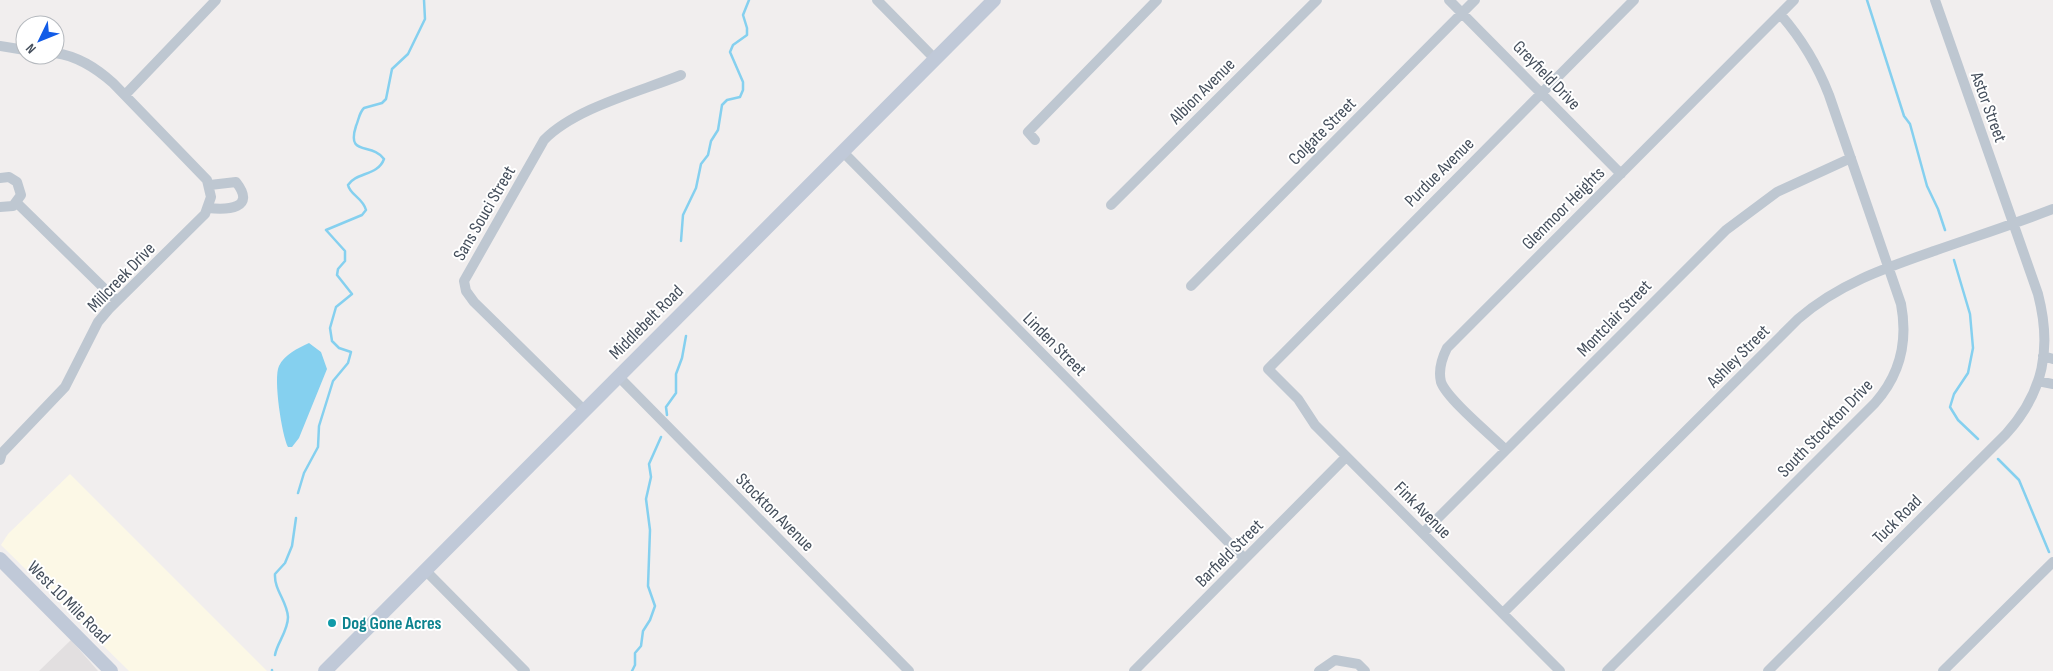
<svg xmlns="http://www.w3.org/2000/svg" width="2053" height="671" font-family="'Sofia Sans Condensed',sans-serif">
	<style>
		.commercial { fill: #fcf8e6 }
		.education { fill: #e2dfe0 }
		.water { fill: #85d0ef }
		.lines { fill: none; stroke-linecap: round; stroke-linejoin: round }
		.stream { stroke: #85d0ef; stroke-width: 2.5 }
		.street { stroke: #bec7d1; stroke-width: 10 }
		.secondary { stroke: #c0c9d8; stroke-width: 14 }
		.culture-dot { fill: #0f9aa8; stroke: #fff; stroke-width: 2 }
		.labels { text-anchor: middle; stroke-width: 4; stroke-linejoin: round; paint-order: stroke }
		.street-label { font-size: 18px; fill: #454f5c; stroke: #fff }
		.culture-label { font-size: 18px; font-weight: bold; fill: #0d838f; stroke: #fff; text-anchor: start }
	</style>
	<rect width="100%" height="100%" fill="#f1eeee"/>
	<path class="commercial" d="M70 474 267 671H129L1 545 8 534Z"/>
	<path class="education" d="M71 640 98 671H39Z"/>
	<path class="water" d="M309 343 321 352 327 369 299 438 292 447H288C282 436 273 378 279 366 284 355 298 348 309 343Z"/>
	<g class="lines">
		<path class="stream" d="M1867 0 1904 116 1910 124 1927 186 1938 209 1945 230
			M681 241 683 215 696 188 701 164 708 155 711 141 718 130 722 105 727 100 740 97 743 90V82L730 52 733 45 747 35V28L743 15 749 0
			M1954 260 1970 314 1973 348 1968 373 1954 394 1950 407 1958 420 1978 439
			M667 415 666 407 676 393V374L682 358 686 336
			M1998 459 2019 480 2049 552
			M298 493 304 473 318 447 319 426 333 381 348 363 351 352 339 348 332 341 330 328 336 307 352 294 337 275 338 269 345 261V251L326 230 362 215 366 210C363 198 350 195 348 185 356 172 378 176 384 159 372 142 346 157 356 126 359 119 359 113 364 108L382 103 386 99 392 69 408 54 425 19 424 0
			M275 655C277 643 288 631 288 617 287 601 274 590 275 574L285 563 292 546 296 518
			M272 671V670
			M632 671 635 665V653L641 646 643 631 650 620 655 606 648 586 650 530 646 499 651 477 649 464 661 437"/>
		<path class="street" d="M877 0 935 59
			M1449 0 1621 174
			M0 46 25 50
			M125 95 216 0
			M1035 140 1028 132 1157 0
			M843 152 1245 559
			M0 178 9 177 17 182 21 195 13 206 0 207
			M17 203 117 301
			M1111 205 1317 0
			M208 208C227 210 257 209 236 182L210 185
			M1191 286 1475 0
			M2043 356 2053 359
			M618 376 909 671
			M2038 381 2053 384
			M584 410 474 302 466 291 464 281 544 140C575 108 639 92 681 75
			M1506 450C1492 436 1447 399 1441 382 1438 370 1442 358 1447 348L1794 0
			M0 460 2 453 65 387 98 322 109 309 205 214 211 197 207 180 113 83C96 68 78 56 55 53
			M1423 533 1726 230 1777 192 1851 158
			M425 570 525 671
			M1503 613 1798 319C1838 284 1885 268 1934 251 1974 237 2014 224 2053 209
			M1134 671 1346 457
			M1319 671 1335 660 1358 664 1365 671
			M1560 671 1315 425 1298 399 1268 369 1634 0
			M1607 671 1875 403C1900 375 1908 341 1901 304L1829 95C1817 64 1802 39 1780 14
			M1768 671 2006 434C2044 392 2052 348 2038 294L1935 0
			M1943 671 2053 562"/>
		<path class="secondary" d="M0 559 111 671
			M325 671 994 0"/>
	</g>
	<circle class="culture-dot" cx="332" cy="623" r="5"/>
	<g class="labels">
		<g class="street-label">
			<text transform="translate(1547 75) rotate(46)" y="6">Greyfield Drive</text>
			<text transform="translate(1202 91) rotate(-45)" y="6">Albion Avenue</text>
			<text transform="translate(1989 107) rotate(70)" y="6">Astor Street</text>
			<text transform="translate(1322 131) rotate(-45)" y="6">Colgate Street</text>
			<text transform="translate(1439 172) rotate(-45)" y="6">Purdue Avenue</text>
			<text transform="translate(1563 208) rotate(-45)" y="6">Glenmoor Heights</text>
			<text transform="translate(484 213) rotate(-60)" y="6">Sans Souci Street</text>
			<text transform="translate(121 277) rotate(-46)" y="6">Millcreek Drive</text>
			<text transform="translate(1614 318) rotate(-46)" y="6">Montclair Street</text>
			<text transform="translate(646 322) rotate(-45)" y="6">Middlebelt Road</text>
			<text transform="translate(1055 344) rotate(45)" y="6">Linden Street</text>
			<text transform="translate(1738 356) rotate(-45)" y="6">Ashley Street</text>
			<text transform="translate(1825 428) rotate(-46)" y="6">South Stockton Drive</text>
			<text transform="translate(1423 510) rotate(45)" y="6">Fink Avenue</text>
			<text transform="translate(775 512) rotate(45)" y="6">Stockton Avenue</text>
			<text transform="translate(1897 519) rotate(-45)" y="6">Tuck Road</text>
			<text transform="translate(1229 553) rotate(-45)" y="6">Barfield Street</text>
			<text transform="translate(69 602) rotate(45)" y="6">West 10 Mile Road</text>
		</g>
		<g class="culture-label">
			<text x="342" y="629">Dog Gone Acres</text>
		</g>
	</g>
	<g transform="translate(40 40) rotate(227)"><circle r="24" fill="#ffffff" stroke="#b5b9be"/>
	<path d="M0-4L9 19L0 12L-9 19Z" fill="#125ce7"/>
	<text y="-8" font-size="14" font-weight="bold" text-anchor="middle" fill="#454f5c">N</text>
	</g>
</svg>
